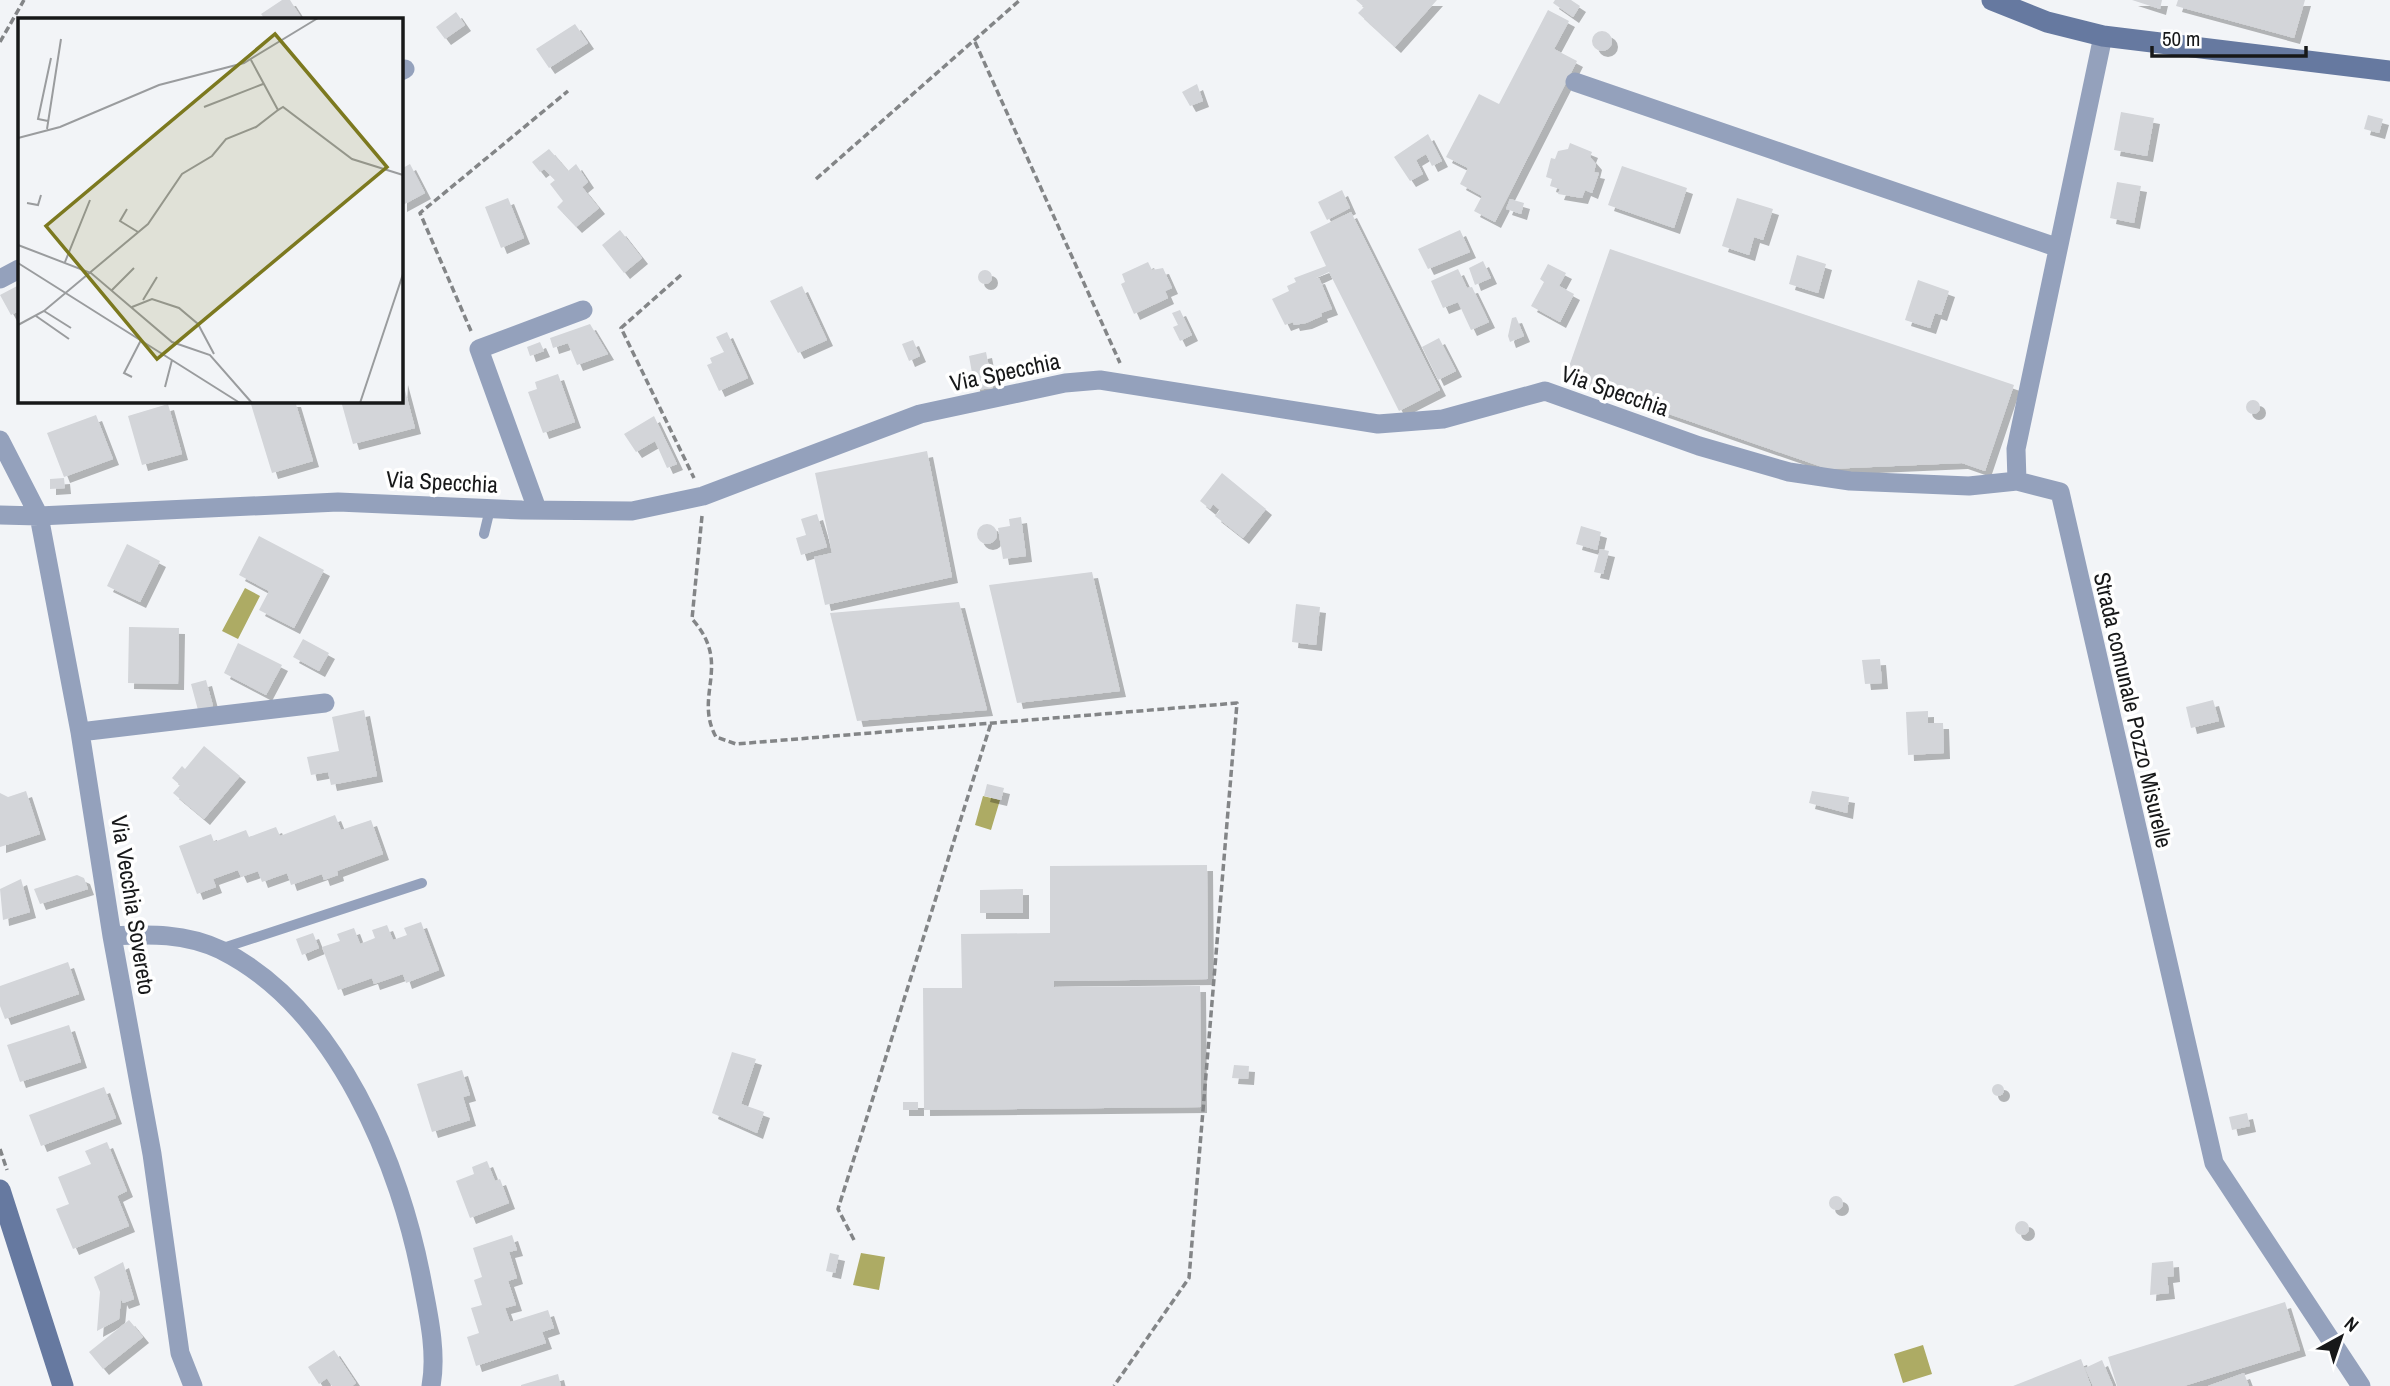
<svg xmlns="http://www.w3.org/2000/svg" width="2390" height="1386" font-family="'Archivo Narrow',sans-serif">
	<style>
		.water { fill: #adab64 }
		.building { fill: #d3d5d9; filter: url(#shadow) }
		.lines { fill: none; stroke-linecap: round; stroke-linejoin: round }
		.path { stroke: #838587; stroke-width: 3.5; stroke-dasharray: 7 3.5; stroke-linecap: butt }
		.lane { stroke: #94a1bc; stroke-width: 10 }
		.street { stroke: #94a1bc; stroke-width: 19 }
		.secondary { stroke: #6679a0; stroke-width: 21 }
		.labels { text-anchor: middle; stroke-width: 7; stroke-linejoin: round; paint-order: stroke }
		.street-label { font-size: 23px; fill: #171819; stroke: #fff }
		.inset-road { fill: none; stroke: #9a9c9e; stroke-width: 2 }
		.view { fill: #7c791f; fill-opacity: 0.15; stroke: #7c791f; stroke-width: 3.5 }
		.inset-edge { fill: none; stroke: #171819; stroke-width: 3.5 }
	</style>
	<defs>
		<filter id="shadow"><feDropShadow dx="6" dy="6" stdDeviation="0" flood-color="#0004"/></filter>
	</defs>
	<rect width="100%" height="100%" fill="#f2f4f7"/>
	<path class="water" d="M245 588 260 596 238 639 222 631Z
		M983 796 1000 800 991 830 975 825Z
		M861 1253 885 1257 879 1290 853 1285Z
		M1923 1345 1932 1374 1903 1383 1894 1354Z"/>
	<path class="building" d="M282 0H290L302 19H265L261 14Z
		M1356 0H1437L1395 47 1358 13 1364 7Z
		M1555 0H1571L1580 6 1573 17 1553 3Z
		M2132 0H2162L2160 9Z
		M2178 0H2305L2294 38 2176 6Z
		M1548 10 1569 21 1554 49 1577 61 1495 222 1474 211 1482 196 1460 184 1468 168 1446 157 1479 94 1499 104Z
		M456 12 465 25 445 39 436 27Z
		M575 24 588 43 549 68 536 49Z
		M1592 41a10 10 0 1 1 20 0a10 10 0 1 1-20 0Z
		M1197 84 1203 101 1190 106 1182 92Z
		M2121 112 2154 118 2147 156 2114 150Z
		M2368 115 2383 119 2379 133 2364 129Z
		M1428 134 1442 161 1432 166 1426 154 1416 160 1423 174 1410 181 1394 157Z
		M1570 143 1592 152 1590 157 1596 164 1594 172 1599 173 1592 193 1585 190 1582 198 1558 194 1560 189 1550 186 1552 179 1546 177 1551 158 1555 159 1558 151 1568 149Z
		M549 149 568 171 576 164 588 182 582 187 599 208 576 227 557 207 563 201 550 184 555 180 544 169 540 172 532 162Z
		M410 164 425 193 401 206V169Z
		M1622 166 1687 188 1674 228 1608 205Z
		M2117 182 2141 186 2134 223 2110 218Z
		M1342 190 1350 208 1327 220 1318 202Z
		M508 198 524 238 501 248 485 207Z
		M1737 198 1773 209 1763 240 1754 237 1749 255 1722 246Z
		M1510 199 1524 203 1521 214 1506 209Z
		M1351 212 1440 390 1399 411 1329 272 1314 279 1319 278 1332 309 1321 313 1322 316 1306 323 1294 325 1293 322 1285 325 1272 299 1289 291 1287 286 1296 282 1294 278 1326 266 1310 232Z
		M620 230 642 258 624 273 602 245Z
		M1460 230 1470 252 1428 269 1418 249Z
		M1610 249 2014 385 1985 471 1962 463 1828 469 1565 378Z
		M1797 255 1826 264 1818 293 1789 284Z
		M1483 261 1491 278 1475 285 1469 268Z
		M1148 262 1152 270 1163 268 1172 288 1165 291 1168 298 1134 314 1121 284 1125 282 1122 274Z
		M1548 264 1566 273 1559 286 1574 294 1560 322 1531 306 1544 282 1540 279Z
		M1458 269 1467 288 1472 287 1489 322 1471 330 1458 302 1443 308 1431 281Z
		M978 277a7 7 0 1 1 14 0a7 7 0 1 1-14 0Z
		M1918 280 1949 291 1941 315 1935 313 1930 328 1905 320Z
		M19 285V311L11 315 0 295Z
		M802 286 827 340 798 353 770 301Z
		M1180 310 1192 335 1180 341 1173 327 1178 325 1172 313Z
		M1516 317 1524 336 1510 342 1508 336 1512 318Z
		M590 324 608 354 577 365 568 343 553 348 550 338Z
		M727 332 748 378 719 391 707 365 712 363 710 358 724 352 716 337Z
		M1439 338 1456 371 1438 380 1422 347Z
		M913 340 920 356 909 361 902 344Z
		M540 342 544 351 530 356 527 347Z
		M986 352 993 388 975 390 969 356Z
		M558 374 575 422 543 433 528 392 537 389 535 382Z
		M402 379 415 428 353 444 341 401H401Z
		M2246 407a7 7 0 1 1 14 0a7 7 0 1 1-14 0Z
		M250 401H295L313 461 272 473Z
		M168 404 182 454 142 465 128 416Z
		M96 415 113 459 64 477 47 433Z
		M654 416 677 464 667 468 655 441 636 452 624 434Z
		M927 451 952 577 825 605 814 557 832 553 815 473Z
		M1222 473 1266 509 1243 538 1215 516 1220 510 1213 504 1210 509 1200 501Z
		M64 478 65 488 50 489V479Z
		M817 514 827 547 801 555 796 538 806 535 801 519Z
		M1021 517 1026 556 1003 559 998 528 1010 526 1009 519Z
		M977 534a10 10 0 1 1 20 0a10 10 0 1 1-20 0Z
		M1581 526 1601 532 1597 550 1576 544Z
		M259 536 324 570 294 628 259 610 269 591 239 575Z
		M127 544 160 561 140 602 107 586Z
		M1600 549 1609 551 1603 574 1594 572Z
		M1092 572 1120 691 1017 703 989 585Z
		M959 602 987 710 857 721 830 613Z
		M1296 604 1320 607 1316 645 1292 642Z
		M129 627 179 628 178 684 128 683Z
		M303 639 329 653 319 671 293 657Z
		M238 643 282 665 266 695 224 673Z
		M1880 659 1882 683 1865 684 1862 660Z
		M206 680 213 706 198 710 191 684Z
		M2213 700 2219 721 2191 728 2186 707Z
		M364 710 377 776 331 785 328 772 311 775 307 757 339 751 332 717Z
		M1928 711V723H1943L1944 753 1908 755 1906 712Z
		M204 746 240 776 204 819 173 793 180 785 172 778 182 766 185 769Z
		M987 784 1004 788 1001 800 984 796Z
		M26 791 40 834 0 847V793L8 797Z
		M1812 791 1849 797 1847 813 1809 803Z
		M335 815 341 830 371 820 383 854 337 871 338 875 324 880 322 874 291 885 287 873 262 882 258 871 241 877 238 870 213 879 216 887 197 894 179 846 211 834 214 842 246 830 249 837 276 827 280 836Z
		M1207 865 1208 979 1054 981V987L1200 986 1201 1107 924 1110 923 988H962L961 934 1050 933V866Z
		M77 875 84 878 88 889 40 904 34 889Z
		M21 879 30 912 3 920 0 889Z
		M1023 889V913H980V890Z
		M421 922 439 970 406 983 403 974 374 984 372 978 338 990 322 947 340 941 337 934 354 928 360 944 375 938 372 930 387 925 393 940 407 935 404 928Z
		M313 933 319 948 302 955 296 939Z
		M68 962 79 994 5 1019 0 1006V986Z
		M69 1025 81 1062 20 1082 7 1045Z
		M732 1052 756 1059 741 1104 764 1112 757 1133 712 1113Z
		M1234 1065 1249 1066 1248 1079 1232 1078Z
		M462 1070 470 1095 463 1097 470 1120 432 1132 417 1084Z
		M1992 1090a6 6 0 1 1 12 0a6 6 0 1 1-12 0Z
		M104 1087 116 1118 41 1146 29 1115Z
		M903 1102H918V1110H903Z
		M2247 1113 2250 1126 2232 1130 2229 1117Z
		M107 1142 127 1191 117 1196 129 1226 73 1249 56 1209 69 1204 58 1177 91 1164 85 1151Z
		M487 1161 495 1181 500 1179 509 1203 470 1218 456 1181 474 1174 472 1167Z
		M1829 1203a7 7 0 1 1 14 0a7 7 0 1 1-14 0Z
		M2015 1228a7 7 0 1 1 14 0a7 7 0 1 1-14 0Z
		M512 1235 517 1250 509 1252 517 1278 508 1281 516 1305 505 1308 510 1322 548 1310 554 1328 542 1332 546 1343 476 1366 467 1337 479 1333 471 1308 482 1305 474 1280 482 1277 473 1248Z
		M830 1253 839 1255 835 1273 826 1271Z
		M2173 1261 2174 1276 2167 1277 2169 1293 2150 1295 2152 1263Z
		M123 1262 134 1299 123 1303 121 1299 119 1319 97 1331 100 1292 94 1277Z
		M2285 1302 2300 1350 2184 1386H2117L2108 1357Z
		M129 1320 143 1337 103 1369 89 1352Z
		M334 1350 356 1383 352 1386H332L327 1378 319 1384 308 1367Z
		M2081 1359 2091 1386H2013Z
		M2102 1360 2113 1386H2093L2085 1368Z
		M2244 1373 2249 1386H2208Z
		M558 1374 561 1386H521V1385Z"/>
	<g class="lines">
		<path class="path" d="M0 42 24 0
			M975 42 1120 363
			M816 179 1020 0
			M681 275 621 328 694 478
			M471 331 420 213 568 91
			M702 516 692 619C733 664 693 695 716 737L736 744 1237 703 1189 1278 1114 1386
			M0 1149 7 1170
			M854 1240 838 1209 991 723"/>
		<path class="lane" d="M484 534 490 509
			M220 949 422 883"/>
		<path class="street" d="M2103 36 2016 449 2017 481 2060 492 2214 1163 2361 1386
			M401 71 405 69
			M1575 82 2056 247
			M0 279 19 269
			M0 440 39 516 80 732 112 936 152 1154 180 1353 193 1386
			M537 509 479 349 583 310
			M0 515 39 516 338 502 522 510 632 511 703 496 920 414 1065 383 1100 380 1378 424 1443 419 1545 391 1699 446 1789 472 1850 481 1969 486 2017 481
			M80 732 325 703
			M112 936C150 934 185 933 221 950 337 1008 401 1165 423 1286 429 1317 437 1354 431 1386"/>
		<path class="secondary" d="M1992 0 2047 22 2103 36 2390 71
			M0 1190 63 1386"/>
	</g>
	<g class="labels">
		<g class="street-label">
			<text transform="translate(1005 372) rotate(-12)" y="8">Via Specchia</text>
			<text transform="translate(1615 391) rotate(19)" y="8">Via Specchia</text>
			<text transform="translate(442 482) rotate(3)" y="8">Via Specchia</text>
			<text transform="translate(2133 710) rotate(77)" y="8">Strada comunale Pozzo Misurelle</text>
			<text transform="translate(133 905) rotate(81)" y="8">Via Vecchia Sovereto</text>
		</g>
	</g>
	<g transform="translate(18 18)">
		<rect width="385" height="385" fill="#f2f4f7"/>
		<path class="inset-road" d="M233 42 260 92 265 89 334 141 385 157M186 89 245 66M30 103 20 101 33 40M29 111 43 21M0 120 42 109 141 67 226 45 300 0M9 185 20 187 23 177M109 191 102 203 120 214M0 227 73 255 154 324 192 337 234 385M47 244 72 182M0 245 222 385M94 272 116 250M125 282 139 259M114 289 134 281 161 290 180 306 196 336M26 293 53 310M18 298 51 321M0 307 26 293 130 206 164 156 194 138 208 121 238 109 260 92M114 359 106 355 123 322M147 369 154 342M342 385 385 256"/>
		<path class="view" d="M257 16 369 149 139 341 28 208Z"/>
		<rect width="385" height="385" class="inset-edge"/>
	</g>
	<g transform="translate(2341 1337) rotate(40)" stroke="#ffffff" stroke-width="5" paint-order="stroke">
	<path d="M0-5L12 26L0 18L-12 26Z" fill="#171819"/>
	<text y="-10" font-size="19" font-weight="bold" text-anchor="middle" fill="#171819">N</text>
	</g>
	<path d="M2152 46v10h154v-10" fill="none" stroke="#171819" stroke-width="3.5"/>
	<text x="2162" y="46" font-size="21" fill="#171819" stroke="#ffffff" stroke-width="5" paint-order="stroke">50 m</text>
</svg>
